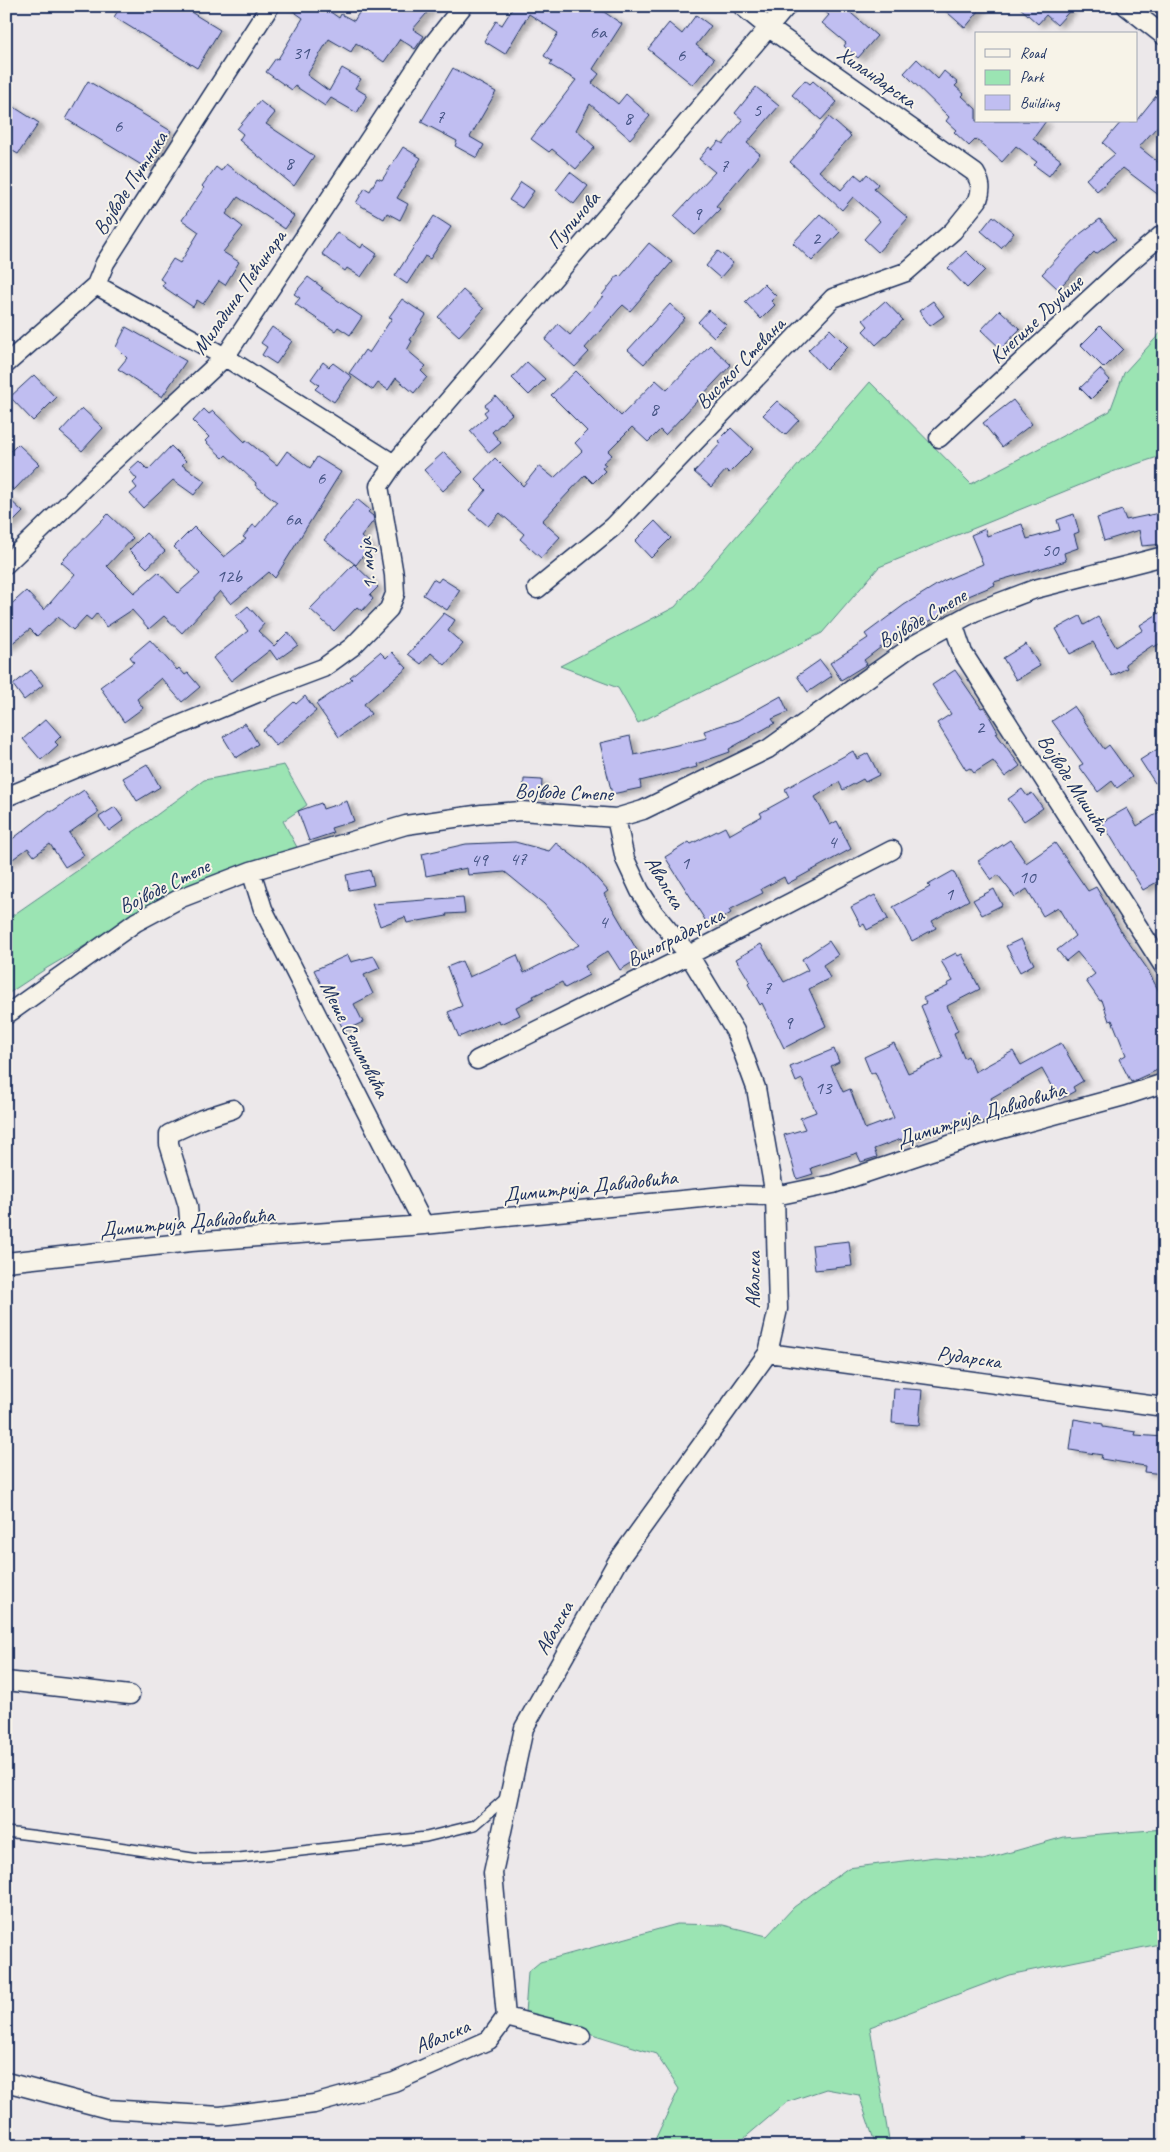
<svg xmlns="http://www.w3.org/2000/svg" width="1170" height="2152" font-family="Caveat,sans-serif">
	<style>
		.green { fill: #9be4b3; stroke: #5b8a88 }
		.building { fill: #c0bef1; stroke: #1b2f5e; filter: url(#shadow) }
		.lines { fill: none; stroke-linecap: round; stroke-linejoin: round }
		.service-casing { stroke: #1b2f5e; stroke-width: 12 }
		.minor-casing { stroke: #1b2f5e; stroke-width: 21 }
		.service { stroke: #f7f3e8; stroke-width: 9 }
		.minor { stroke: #f7f3e8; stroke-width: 18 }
		.labels { text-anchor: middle; stroke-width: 4; stroke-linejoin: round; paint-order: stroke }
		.number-label { font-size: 19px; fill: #445383 }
		.street-label { font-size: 21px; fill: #1b2f5e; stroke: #f7f3e8 }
	</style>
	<defs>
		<filter id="shadow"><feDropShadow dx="5.5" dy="3" stdDeviation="2.5" flood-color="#0004"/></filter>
	</defs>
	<rect width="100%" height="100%" fill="#ece8ea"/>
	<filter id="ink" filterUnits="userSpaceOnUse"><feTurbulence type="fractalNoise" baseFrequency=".02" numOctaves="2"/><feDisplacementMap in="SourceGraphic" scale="10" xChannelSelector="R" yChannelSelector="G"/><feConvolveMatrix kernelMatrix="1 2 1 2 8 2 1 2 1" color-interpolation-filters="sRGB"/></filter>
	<g filter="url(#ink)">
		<path class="green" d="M1164 329V455L1112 472 879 567 822 633 638 723 618 688 560 666 675 607 870 382 971 484 1110 411 1124 373Z
			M284 765 307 805 283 821 299 851 171 895 47 968 6 995V920L139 828 204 780Z
			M1164 1829V1943L1009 1975 870 2027 890 2146H876L859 2095 826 2089 787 2102 735 2146H652L679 2089 656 2054 525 2013 528 1972 540 1962 677 1924 723 1925 767 1936 794 1907 848 1868 935 1857 983 1860 1064 1837Z"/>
		<path class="building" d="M121 6H181L220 30 197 68 114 17Z
			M286 6H322L339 18 341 14 354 21 363 6H433L413 29 424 36 415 49 400 39 384 62 356 43 351 52 329 39 307 75 329 91 342 68 361 79 355 88 367 95 357 113 331 98 325 106 295 86 292 90 266 72 276 58 278 59 303 18Z
			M514 6H595L622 24 593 69 599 74 592 83 618 104 626 94 650 116 630 139 590 104 576 130 595 147 576 169 552 149 549 152 531 139 576 80 550 65 552 61 544 56 558 33 529 14 505 54 484 41 496 21 502 25Z
			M818 6H843L877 36 858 58 844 46 846 43 822 23 829 15Z
			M940 6H983L965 28Z
			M1018 6H1074L1057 25 1046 15 1038 24Z
			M696 15 711 26 696 45 714 59 693 85 648 49 669 23 682 34Z
			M917 59 938 79 944 71 958 83 955 86 964 94 962 96 976 109V121H1046L1033 139 1061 160 1049 176 1034 165 1037 162 1016 146 1002 162 976 139 969 146 954 132 956 130 946 121 949 117 904 73Z
			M453 68 496 92 470 137 484 145 477 158 455 146 457 141 421 122Z
			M805 80 810 84 813 81 837 102 821 120 792 95Z
			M88 81 171 131 148 169 66 119Z
			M1164 86V119L1139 147 1164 167V199L1123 168 1097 191 1086 179 1115 154 1103 143 1122 121H1136Z
			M756 87 779 106 747 143 760 154 716 206 720 209 695 235 674 216 715 172 699 159 709 147 712 149 719 141 723 144 743 120 735 113Z
			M260 101 275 113 266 124 314 156 294 186 239 140 243 134 237 129Z
			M6 102 39 123 18 154 6 147Z
			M829 117 851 136 819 171 841 190 855 174 862 180 867 174 878 184 874 189 908 218 878 252 864 239 880 221 853 197 842 210 790 162Z
			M403 147 421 158 397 198 408 204 400 220 387 213 384 219 356 203 365 188 370 191 377 178 382 180Z
			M226 164 294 216 285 229 238 197 226 214 243 227 223 252 239 262 225 285 219 281 203 304 197 300 193 307 162 286 165 282 160 279 173 259 180 263 199 232 182 220 204 188 202 186 216 167 221 171Z
			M570 172 588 186 574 204 556 190Z
			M521 182 534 191 522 208 509 200Z
			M820 214 840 232 812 261 793 243Z
			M434 216 451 227 430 259 425 256 407 284 395 276Z
			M993 216 1014 233 1001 248 981 231Z
			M1100 219 1116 239 1096 254 1094 252 1058 289 1042 274 1080 234Z
			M337 232 361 248 363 244 377 254 361 277 347 268 345 271 322 254Z
			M649 243 672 262 630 311 623 305 619 309 585 348 589 352 575 367 545 340 558 324 570 335 603 296 602 295 618 275 620 277Z
			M718 251 733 263 720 278 706 266Z
			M966 251 985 270 967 288 948 268Z
			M308 277 323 288 321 289 362 317 350 335 338 327 335 331 295 304 300 298 294 294Z
			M764 284 776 296 771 301 775 305 761 319 745 302Z
			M463 290 484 309 459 336 438 317Z
			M402 299 426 315 410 340 412 341 407 350 426 366 421 371 427 377 414 393 396 378 388 390 378 383 373 390 349 373 365 350 369 353 392 318 389 317Z
			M885 301 903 320 876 345 863 331 868 326 863 320Z
			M933 301 944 316 930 326 919 311Z
			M670 304 685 318 644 364 628 350Z
			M709 310 726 325 714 337 698 322Z
			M1000 310 1020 329 1001 349 981 330Z
			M1100 326 1123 349 1104 368 1081 345Z
			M126 327 186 361 162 397 118 369 127 358 116 347Z
			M272 327 292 341 276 364 262 355 267 347 261 343Z
			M830 329 848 347 826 369 808 350Z
			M710 345 731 365 665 435 660 430 648 442 632 427 608 451 612 455 603 463 606 465 602 468 605 471 593 483 585 475 542 521 560 537 541 558 520 539 524 534 500 513 488 526 469 510 486 490 475 479 495 458 523 486 539 466 554 478 582 451 575 443 587 431 551 395 576 371 621 416 656 380 667 390Z
			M323 362 329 367 333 363 352 377 334 402 315 389 319 385 311 379Z
			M527 362 545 379 529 395 512 378Z
			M1100 369 1110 380 1091 399 1080 388Z
			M34 375 56 398 33 421 10 397Z
			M496 396 512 414 492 432 501 443 489 453 470 431 487 416 484 412 488 409 485 405Z
			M1013 400 1032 424 1002 447 983 423Z
			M777 401 799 420 785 435 763 415Z
			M82 408 103 428 82 451 60 432Z
			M204 409 209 414 213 411 245 442 246 440 277 465 287 451 310 468 317 457 341 472 275 578 269 572 231 604 220 591 182 633 164 616 149 629 132 610 106 627 97 613 91 620 86 616 73 630 58 617 37 636 30 629 6 648V609L26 591 44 610 75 574 61 562 108 514 133 538 107 566 134 593 158 572 178 593 200 574 174 547 194 527 224 557 246 539 243 537 253 525 256 527 277 502 255 485 256 483 226 455 223 458 205 441 209 437 193 421Z
			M731 428 753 449 729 473 726 470 711 487 694 472 721 443 718 441Z
			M18 444 39 464 14 490 6 483V456Z
			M171 446 186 461 182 465 205 481 194 495 173 480 143 508 130 494 137 488 133 483 137 479 129 470 139 461 148 470Z
			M444 452 463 472 443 491 424 470Z
			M6 496 23 512 6 529Z
			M357 499 370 510 368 512 373 516 374 520 361 537 371 545 356 565 324 540Z
			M1122 510 1126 520 1164 512V544L1142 546 1139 530 1104 541 1097 518Z
			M1074 514 1079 532 1074 534 1078 548 1064 553 1066 561 994 582 995 585 959 600 960 602 925 624 921 617 864 660 867 664 841 680 830 663 868 638 865 634 904 605 943 581 983 564 971 535 985 529 987 536 1022 524 1027 539 1060 530 1057 520Z
			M655 521 671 538 651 558 635 541Z
			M146 533 165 551 147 568 129 550Z
			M354 564 378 587 370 595 373 599 362 611 357 607 334 631 310 609Z
			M441 578 460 590 447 610 423 595 433 579 438 582Z
			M248 606 264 624 258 631 274 646 288 632 298 645 277 660 270 650 231 681 213 658 248 631 236 616Z
			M1164 610V641L1154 647 1153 645 1125 664 1127 668 1112 676 1093 642 1070 654 1056 629 1080 616 1084 625 1098 617 1116 647 1143 630 1140 625Z
			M444 613 455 620 448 631 463 644 445 665 431 653 421 664 408 654Z
			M150 640 177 670 179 668 185 675 188 673 200 687 182 702 161 678 137 699 143 708 124 722 100 687 134 662 130 657Z
			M1026 644 1040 666 1016 680 1003 658Z
			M380 652 386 658 392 652 407 668 364 704 371 714 339 737 316 704 352 679 350 677Z
			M820 660 832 676 808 692 797 676Z
			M31 670 43 685 24 700 13 685Z
			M955 670 981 708 984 707 998 732 996 733 1020 766 1005 777 993 761 974 773 970 768 966 770 937 723 951 714 932 685Z
			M305 696 316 711 276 746 263 730 294 702 296 704Z
			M781 696 788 712 772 719 775 723 729 749 730 752 696 764 697 767 640 781 641 788 612 794 600 743 630 736 634 755 707 738 704 731 738 720Z
			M1074 706 1104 749 1109 745 1132 777 1117 788 1112 781 1098 792 1079 766 1083 764 1052 721Z
			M46 719 61 736 55 742 58 745 41 760 23 739Z
			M245 723 258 744 236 758 223 737Z
			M1164 745V778L1155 783 1140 760Z
			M853 751 857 759 868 753 879 775 865 782 863 779 843 790 839 782 815 797 830 825 837 821 851 849 787 884 784 877 761 889 763 893 729 910 731 913 709 926 665 857 689 842 691 844 725 827 729 835 762 816 760 813 789 797 785 789Z
			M147 764 160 787 137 801 123 778Z
			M524 779 542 780 541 798 523 797Z
			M1022 789 1027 796 1032 793 1043 808 1024 821 1008 799Z
			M84 790 99 812 69 833 84 855 65 867 50 844 34 856 28 848 6 864V844L50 810 51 812Z
			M347 801 354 821 331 828 333 833 309 841 298 811 321 803 323 809Z
			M115 807 124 820 109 831 99 817Z
			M1127 808 1137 826 1164 809V878L1143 890 1102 822Z
			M1010 840 1026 863 1055 843 1088 891 1096 887 1122 933 1146 967 1164 1001V1067L1131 1082 1119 1059 1126 1055 1112 1020 1109 1021 1102 1000 1100 1001 1086 981 1095 974 1077 952 1066 961 1057 950 1075 936 1058 907 1043 916 1027 889 1015 897 998 875 991 880 978 861Z
			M515 842 549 851 556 843 586 866 608 891 604 894 641 957 620 970 608 951 585 966 589 975 565 988 562 982 533 996 534 998 516 1007 520 1015 500 1024 498 1020 459 1037 448 1012 462 1006 447 967 462 961 469 977 517 955 524 973 579 945 544 904 505 872 468 875 467 868 426 876 422 854 466 844Z
			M370 870 374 885 349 890 346 875Z
			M953 871 969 900 932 921 936 928 912 941 893 907 930 887 928 885Z
			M994 889 1002 905 982 915 973 900Z
			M875 895 888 919 867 930 864 924 861 926 851 907Z
			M463 897 465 913 446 914 447 916 407 923 405 917 380 926 372 904Z
			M1021 939 1034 964 1020 972 1006 946Z
			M829 941 838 955 823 965 830 978 809 989 826 1026 784 1048 762 1003 760 1005 748 984 750 982 736 959 761 944 784 982 808 970 802 959Z
			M956 953 958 956 962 954 980 989 947 1006 958 1031 954 1033 964 1058 968 1056 975 1072 1013 1051 1021 1065 1061 1043 1083 1081 1073 1087 1075 1091 1059 1100 1042 1069 991 1098 995 1109 990 1111 993 1118 972 1125 969 1116 919 1136 903 1145 901 1139 874 1149 877 1157 861 1162 857 1153 811 1168 813 1174 797 1179 784 1135 805 1129 800 1118 816 1112 802 1079 796 1082 790 1067 834 1049 839 1062 831 1066 843 1092 850 1089 865 1129 894 1118 875 1072 871 1074 864 1057 894 1043 908 1073 943 1058 921 1006 926 1003 923 998 948 986 947 984 953 981 941 961Z
			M348 955 351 962 374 956 380 968 364 975 373 994 354 1004 363 1022 344 1031 314 970Z
			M849 1241 852 1266 815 1270 812 1245Z
			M894 1388 922 1390 919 1425 892 1423Z
			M1074 1419 1103 1424V1427L1136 1432 1135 1435 1164 1437V1474L1144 1472 1145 1466 1101 1459 1102 1455 1070 1450Z"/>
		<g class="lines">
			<g class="service-casing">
				<path id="service" d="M6 1832 71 1840 199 1859 239 1858 426 1837 475 1825 508 1796"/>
			</g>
			<g class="minor-casing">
				<path id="minor" d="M1126 6 1164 36
					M96 285 225 357 394 464
					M6 364 96 285 105 263 270 6
					M939 438 1125 266 1164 233
					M6 564 96 477 225 357 429 49 463 6
					M537 589 613 527 833 298 906 272 953 231 978 200C982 189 981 183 975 173L769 28 742 6
					M953 623 963 653 1164 967
					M6 797 267 689 323 668 352 647 389 609 395 594 394 575 379 486 394 464 787 6
					M251 871 263 909 424 1225
					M6 1015 136 922 181 898 251 871 406 825 482 814 521 811 616 818 643 810 768 749 914 645 974 612 1035 589 1164 556
					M477 1060 689 955 892 850
					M191 1242 188 1206 169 1144V1134L202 1119 233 1109
					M6 1262 191 1242 424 1225 733 1195 775 1196 833 1184 976 1136 1124 1096 1164 1083
					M768 1353 1164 1407
					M6 1681 130 1695
					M506 2017 581 2036
					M6 2082 108 2109 220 2116 314 2104 394 2082 489 2040 506 2017 493 1873 524 1728 617 1562 768 1353 778 1309 775 1196 756 1088 735 1031 689 955 654 913 640 891 625 859 616 818"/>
			</g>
			<use href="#service" class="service"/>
			<use href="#minor" class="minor"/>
		</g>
	</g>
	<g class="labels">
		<g class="number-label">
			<text x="598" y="38">6a</text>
			<text x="301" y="59">31</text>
			<text x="681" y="61">6</text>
			<text x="757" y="116">5</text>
			<text x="440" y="123">7</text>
			<text x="628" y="124">8</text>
			<text x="118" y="132">6</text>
			<text x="289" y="169">8</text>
			<text x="724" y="172">7</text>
			<text x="697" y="220">9</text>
			<text x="816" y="244">2</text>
			<text x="654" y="415">8</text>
			<text x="321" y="484">6</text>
			<text x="293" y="525">6a</text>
			<text x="1050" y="556">50</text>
			<text x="229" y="582">12b</text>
			<text x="980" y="733">2</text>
			<text x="832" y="848">4</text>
			<text x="518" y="865">47</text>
			<text x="479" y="866">49</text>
			<text x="685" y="869">1</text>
			<text x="1027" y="883">10</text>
			<text x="949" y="900">1</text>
			<text x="603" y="928">4</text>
			<text x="767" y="994">7</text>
			<text x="788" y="1029">9</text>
			<text x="823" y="1094">13</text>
		</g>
		<g class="street-label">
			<text transform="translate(877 77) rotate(35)" y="7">Хиландарска</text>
			<text transform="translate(130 183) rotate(-57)" y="7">Војводе Путника</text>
			<text transform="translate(573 220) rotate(-49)" y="7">Пупинова</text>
			<text transform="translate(239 292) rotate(-55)" y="7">Миладина Пећинара</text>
			<text transform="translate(1036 319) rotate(-43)" y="7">Кнегиње Љубице</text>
			<text transform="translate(740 363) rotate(-46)" y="7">Високог Стевана</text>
			<text transform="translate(367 564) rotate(-96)" y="7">1. маја</text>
			<text transform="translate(922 618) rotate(-30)" y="7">Војводе Степе</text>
			<text transform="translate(1074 784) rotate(57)" y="7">Војводе Мишића</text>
			<text transform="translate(564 792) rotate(2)" y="7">Војводе Степе</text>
			<text transform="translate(665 882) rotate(59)" y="7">Авалска</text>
			<text transform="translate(164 886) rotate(-26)" y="7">Војводе Степе</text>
			<text transform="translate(675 937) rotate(-27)" y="7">Виноградарска</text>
			<text transform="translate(355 1039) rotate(63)" y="7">Меше Селимовића</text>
			<text transform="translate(981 1114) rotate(-17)" y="7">Димитрија Давидовића</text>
			<text transform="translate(590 1186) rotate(-6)" y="7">Димитрија Давидовића</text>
			<text transform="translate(187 1222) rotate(-5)" y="7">Димитрија Давидовића</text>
			<text transform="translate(753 1280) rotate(-89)" y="7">Авалска</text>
			<text transform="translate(969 1357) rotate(8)" y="7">Рударска</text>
			<text transform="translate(554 1628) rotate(-61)" y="7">Авалска</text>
			<text transform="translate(442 2036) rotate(-23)" y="7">Авалска</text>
		</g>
	</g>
	<rect width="1170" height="2152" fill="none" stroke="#f7f3e8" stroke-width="25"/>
	<rect x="12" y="12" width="1145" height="2127" fill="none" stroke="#1b2f5e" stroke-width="2" filter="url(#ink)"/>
	<rect x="975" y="32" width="162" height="90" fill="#f7f3e8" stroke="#9fa5b1"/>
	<rect x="985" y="49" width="25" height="8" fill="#f7f3e8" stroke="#9fa5b1"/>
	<text x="1020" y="58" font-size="15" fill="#1b2f5e">Road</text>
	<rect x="985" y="70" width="25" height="15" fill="#9be4b3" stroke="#9fa5b1"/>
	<text x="1020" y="82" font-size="15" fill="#1b2f5e">Park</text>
	<rect x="985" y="95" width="25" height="15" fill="#c0bef1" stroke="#9fa5b1"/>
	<text x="1020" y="108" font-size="15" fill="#1b2f5e">Building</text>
</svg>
